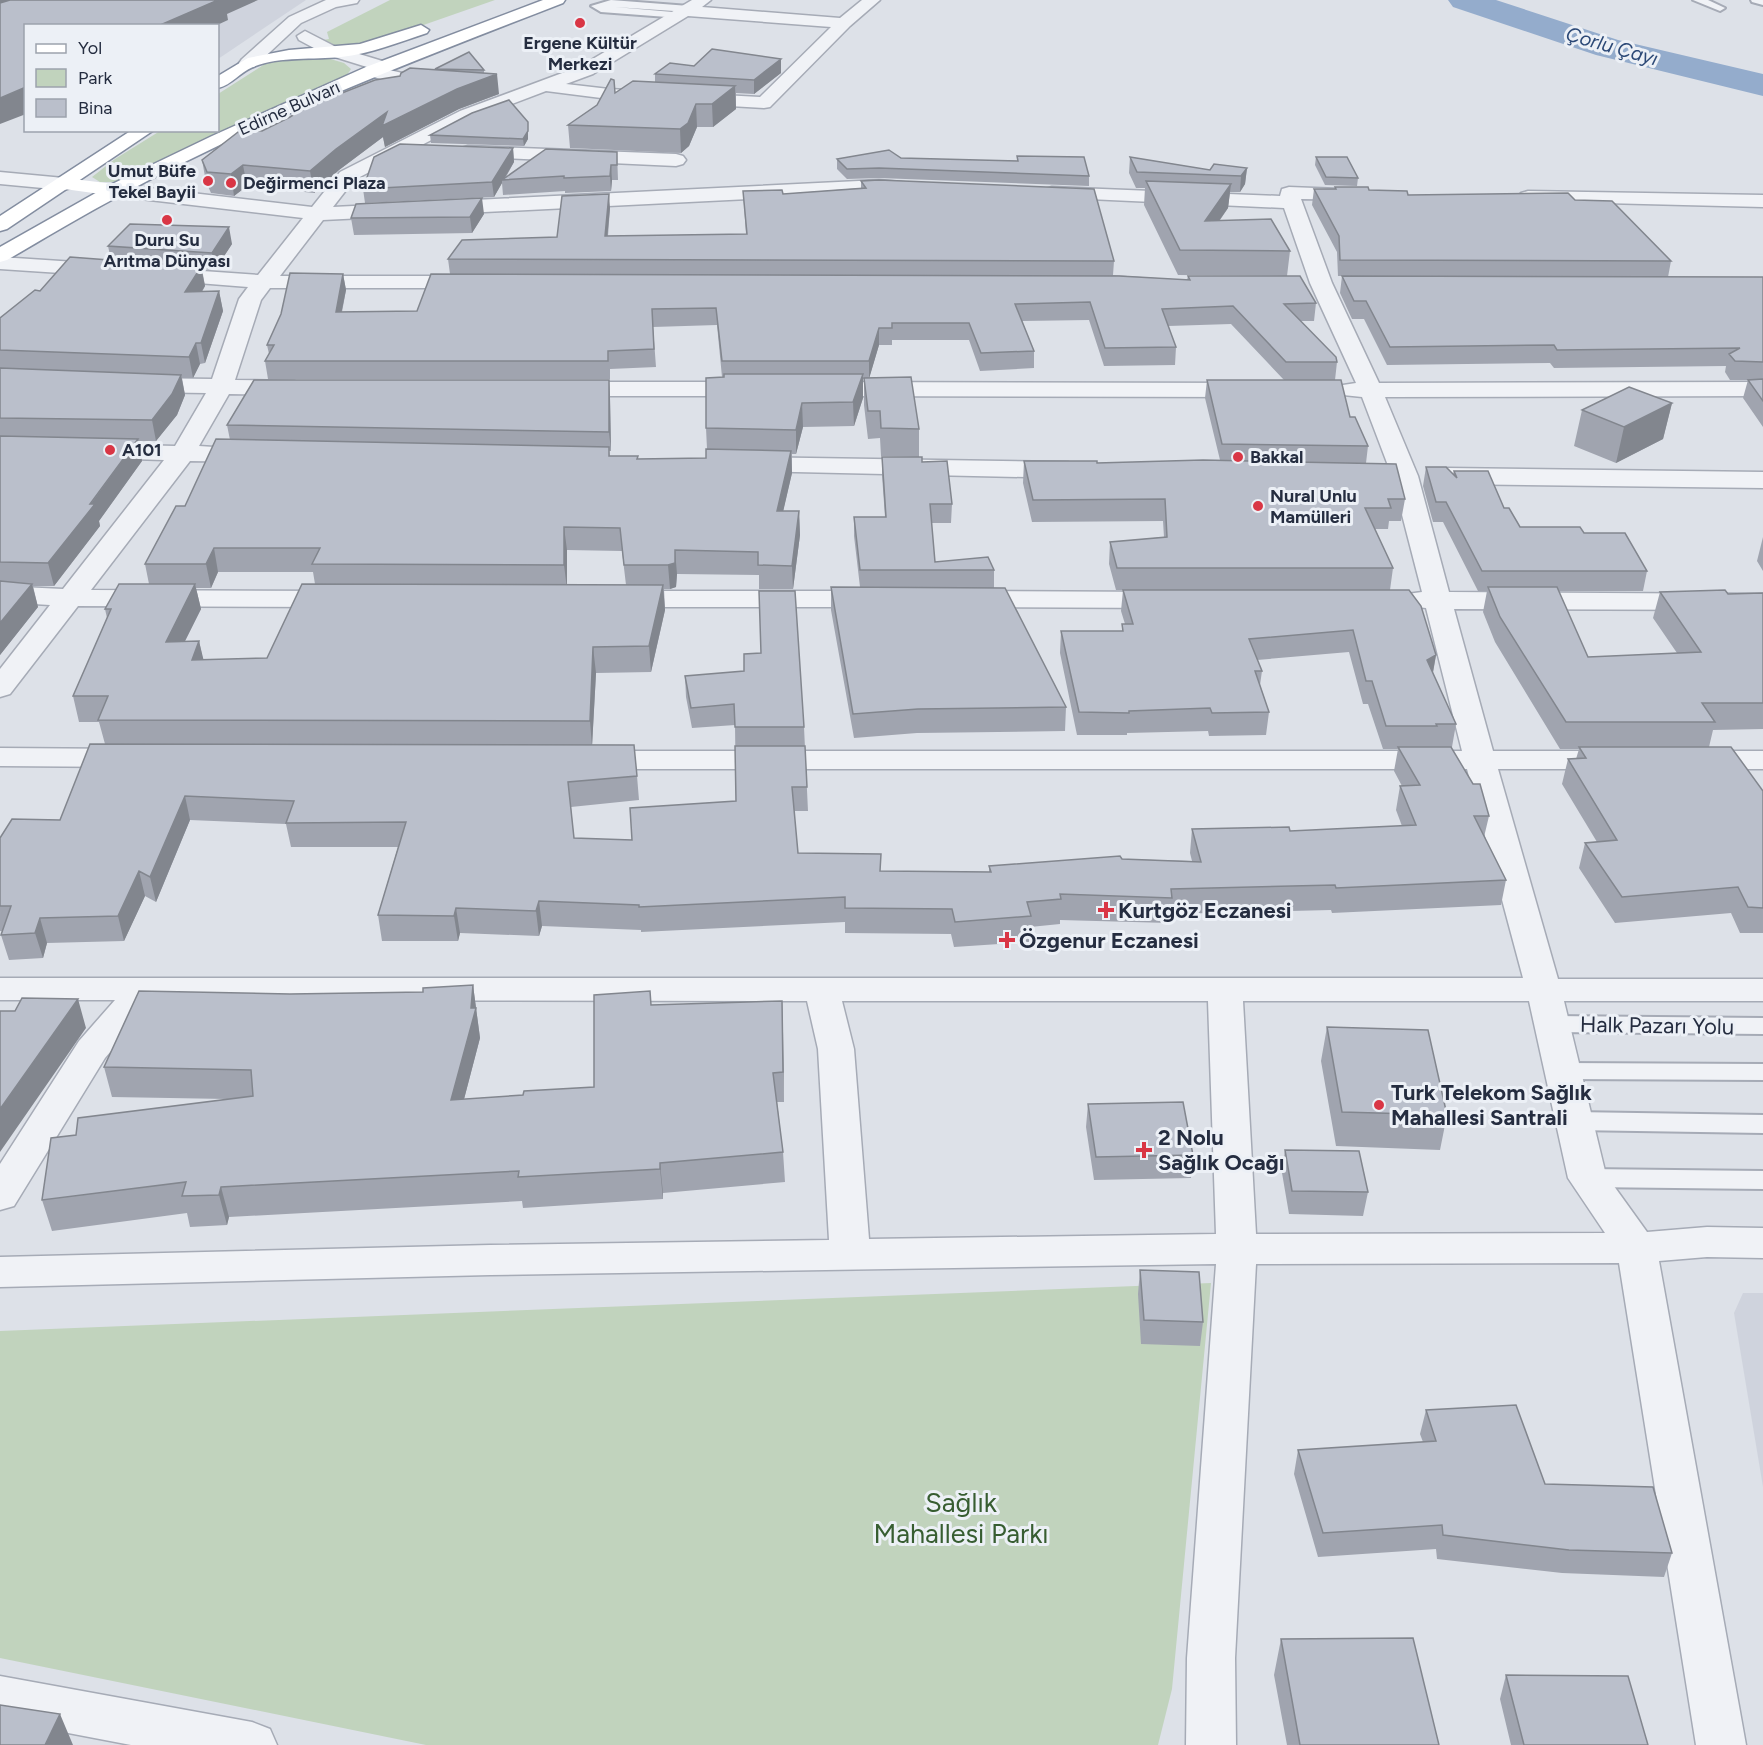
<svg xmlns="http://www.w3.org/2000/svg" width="1763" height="1745" font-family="Figtree,sans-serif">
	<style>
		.built { fill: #cfd3dd }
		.green { fill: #c1d3bd }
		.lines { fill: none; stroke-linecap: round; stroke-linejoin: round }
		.river { fill: #94accc; fill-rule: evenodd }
		.service-casing { stroke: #a6abb6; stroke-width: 4 }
		.minor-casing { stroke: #a6abb6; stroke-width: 3 }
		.tertiary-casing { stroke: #a6abb6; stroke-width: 3 }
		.trunk-casing { stroke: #838da0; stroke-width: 3 }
		.service { fill: #f0f2f6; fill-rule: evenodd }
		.minor { fill: #f0f2f6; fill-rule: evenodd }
		.tertiary { fill: #f0f2f6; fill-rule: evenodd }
		.secondary { fill: #fff; fill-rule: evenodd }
		.trunk { fill: #fff; fill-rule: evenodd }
		.wall { fill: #a0a4af; fill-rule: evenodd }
		.shaded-wall { fill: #82868e }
		.building { fill: #babfcb; stroke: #82868e; stroke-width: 1.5 }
		.poi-dot { fill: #d93645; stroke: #ecf0f6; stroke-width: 2 }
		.labels { text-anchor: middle; stroke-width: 6; stroke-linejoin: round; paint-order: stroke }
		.far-poi-label { font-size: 18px; font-weight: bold; fill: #252d40; stroke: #ecf0f6; text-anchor: start }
		.far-street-label { font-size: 18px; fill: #252d40; stroke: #ecf0f6 }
		.far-water-label { font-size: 20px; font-style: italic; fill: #2c4977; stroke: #ecf0f6 }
		.poi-label { font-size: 22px; font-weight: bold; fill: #252d40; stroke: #ecf0f6; text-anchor: start }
		.street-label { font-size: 22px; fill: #252d40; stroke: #ecf0f6 }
		.near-park-label { font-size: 27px; fill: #375d31; stroke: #ecf0f6 }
	</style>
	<rect width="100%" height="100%" fill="#dde1e8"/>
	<path class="built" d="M0 0H306L218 59V26H26Z
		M1743 1293H1763V1487L1734 1313Z"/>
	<path class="green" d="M390 0H495L352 50 333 46 323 40 329 39 327 32Z
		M327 58 344 63 351 69 347 75 116 182H100L92 177 115 159 160 131 218 130V94L265 64 284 60Z
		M1211 1283 1172 1689 1158 1745H426L0 1658V1331Z"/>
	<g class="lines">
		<path class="river" d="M1448 0H1496L1618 40 1763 74V96L1596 55 1453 7Z"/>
		<g class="service-casing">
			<path id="service" d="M611 0 689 6 694 9 689 12 615 7 684 13 686 15 680 18 601 12 591 6Z
				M1693 0H1708L1725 8 1720 11Z
				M1751 0H1763V5L1752 2Z
				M1552 1016 1763 1018V1034L1552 1032 1543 1030 1540 1024 1543 1018Z
				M1562 1063 1763 1064V1080L1562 1079 1553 1077 1549 1071 1553 1065Z
				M1574 1112 1763 1115V1133L1574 1130 1565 1127 1561 1121 1565 1115Z
				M1587 1169 1763 1171V1189L1587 1187 1578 1185 1574 1178 1578 1171Z"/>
		</g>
		<g class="minor-casing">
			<path id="minor" d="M692 0H711L702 7 840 18 862 0H880L850 26 770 107 764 108 609 99 546 91 472 119 354 180 333 207 879 180 911 183 914 187 911 191 323 220 280 276H474L482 277 485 282 482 287 474 288H270L261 300 235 380 294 381 302 383 306 388 302 393 294 395 229 394 199 446 261 450 264 455 261 460 252 462 190 461 91 590 339 591 349 593 353 599 349 605 339 607 78 606 10 694 0 697V669L50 605 0 602V586L63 589 164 460 97 458 88 456 85 451 88 446 97 444 175 446 206 393 139 392 131 390 127 385 131 380 139 378 212 379 239 299 248 287 160 280 152 279 149 274 152 269 160 268 258 275 303 218 115 196 108 194 105 190 108 186 115 184 312 207 340 172 460 111 581 66ZM688 16 831 27 760 97 609 89 566 84 593 74Z
				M372 66 424 78 447 79 450 83 447 87C422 93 391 81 366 75L363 71 366 67Z
				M468 146 676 154 683 156 686 160 683 164 676 166 461 156 459 152 461 148Z
				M1052 187 1280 196 1282 189 1289 187 1366 190 1369 194 1366 198 1359 200 1301 199 1332 283 1379 383 1763 382V396L1385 397 1418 476 1449 592 1763 594V610L1454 609 1493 751H1611L1622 753 1626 760 1622 767 1611 769H1498L1558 979H1763V1001H1564L1606 1175 1647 1232 1707 1227 1763 1228V1258L1707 1257 1659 1261 1746 1745H1696L1619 1263 1256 1264 1235 1658 1236 1745H1186L1187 1658 1216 1264 490 1275 0 1287V1257L490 1245 829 1240 818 1049 807 1001 155 1000 105 1058 14 1206 0 1210V1164L79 1041 115 1000H0V978H1523L1467 769H592L581 767 577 760 581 753 592 751H1462L1426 608 1407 606 1403 600 1407 594 1422 592 1392 476 1362 397 1343 395 1339 390 1343 385 1356 383 1310 283 1284 208 1045 197 1042 193 1045 189ZM842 1001H1208L1216 1234 869 1239 854 1049ZM1243 1001H1529L1568 1178 1605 1233 1256 1234Z
				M1528 191 1763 195V207L1521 201 1518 197 1521 193Z
				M0 257 106 264 113 266 117 270 113 274 106 276 0 269Z
				M565 382H750L758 384 762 389 758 394 750 396H565L557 394 553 389 557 384Z
				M817 382 1251 383 1259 385 1263 390 1259 395 1251 397 817 396 809 394 805 389 809 384Z
				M748 457 1068 462 1077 465 1081 470 1077 475 1068 478 748 471 739 469 736 464 739 459Z
				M1447 468 1763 472V488L1447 484 1438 481 1434 476 1438 471Z
				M619 591H876L886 593 890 599 886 605 876 607H619L609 605 605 599 609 593Z
				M967 591 1167 592 1177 594 1181 600 1177 606 1167 608 967 607 957 605 953 599 957 593Z
				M0 748 129 749 140 751 144 758 140 765 129 767 0 766Z
				M1696 751H1763V769H1696L1685 767 1681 760 1685 753Z
				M0 1676 252 1722 270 1729 277 1745H131L0 1720Z"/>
		</g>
		<g class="tertiary-casing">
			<path id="tertiary" d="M326 0H359L357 3 336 7 301 23 254 67H242L239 63 242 59 289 17Z
				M305 31 336 47 389 63 392 67 389 71 383 72 325 54 299 40 297 36Z
				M0 172 64 178 71 180 74 184 71 188 64 190 0 184Z"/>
		</g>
		<g class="trunk-casing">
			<path id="trunk" d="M543 0H565L563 3C413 61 262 119 121 195 83 215 45 238 7 260L0 262V247L108 186 212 136 366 67Z
				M421 25 429 30 427 33C399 42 370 54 341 57 313 60 280 56 253 67 240 72 232 85 218 88V76L248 58 289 50 360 44Z
				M132 130H154L7 229 0 231V216Z"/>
		</g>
		<use href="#service" class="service"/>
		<use href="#minor" class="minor"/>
		<use href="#tertiary" class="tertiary"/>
		<path class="secondary" d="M64 178 115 184 122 186 125 190 122 194 115 196 57 188 54 184 57 180Z"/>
		<use href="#trunk" class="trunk"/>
	</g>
	<path class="wall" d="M781 59V73L754 94 736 93V109L713 127H697L689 146 681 153 570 148 568 125 597 105 614 80 615 93 655 82V74L694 66Z
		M435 69 484 70V74L499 94 459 109 385 147 383 137 339 170 314 193 247 186 234 196 211 193 206 182 202 160 332 97 400 76 435 70Z
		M528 122V139L524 146 431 143 430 135Z
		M513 148 514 162 506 177 617 152 618 180H612L611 191 565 193V191L503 195 502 183 494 197 365 203 363 189Z
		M1017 156 1089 176V186L879 178 847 179 837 169V159L901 158 1017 161Z
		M1130 157 1210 170 1247 168 1245 184 1240 192H1230L1228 208 1220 220 1290 251 1287 276 1178 275 1144 205 1145 188H1136L1129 173Z
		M1316 157 1358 178 1357 186 1325 185 1315 165Z
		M861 181 1114 261 1113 275 1187 280 1188 276 1316 303 1314 321H1300L1337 362 1335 380H1284L1231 324 1168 326 1176 347 1175 365 1104 366 1089 320 1022 321 1034 351V368L980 371 969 340H892V345H879L869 378 919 429V457L881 456 880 438 868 439 864 405V379H863V398L854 426 803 427 796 454H792V473L783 511H799L800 535 793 589H759V575L677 574 676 587 670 589H664L665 610 651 672 596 673 592 745 637 776 639 800 571 807 574 838 632 840 736 801 735 725 692 728 686 697 685 676 804 727 808 811H794L798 853 881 871 989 872V866L1122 859 1192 861 1190 853 1192 829 1290 831 1402 826 1396 810 1400 786H1402L1394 771 1398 749H1383L1368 704H1363L1349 652 1257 660 1262 671 1260 685 1269 712 1266 735 1209 736 1208 731 1127 733V735H1077L1060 653 1061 631H1122V624H1125L1121 611 1123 590H1116L1109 564 1110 542 1164 537 1163 521 1032 522 1023 483 1024 461 1097 463 1220 460 1205 398 1207 380 1350 417 1368 446 1366 463 1405 499 1401 521H1389L1388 529H1375L1393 568 1390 590 1436 655 1433 673 1456 724 1452 747H1433L1489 816 1484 837 1506 880 1501 905 1332 913 1331 910 1170 914 1169 923 1060 920V924L1030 927 1029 942 954 947 951 934 845 933V922L641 932V930L542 926 539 936 460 933 458 941H382L378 915 398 847H291L286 824 190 820 156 902 145 896 124 941 47 943 43 958 9 960 1 935 2 931H0V838L60 820 105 744 99 722H79L73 696 107 618 105 609 149 584 145 564 230 440 227 425 609 380 610 398 611 451H609L610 456 638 459 706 458 707 449 706 428 722 377 717 325 653 327 656 367 610 369V379H268L265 361 269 354 267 345 343 274 346 290 342 312 417 311 450 274 448 259 557 237 610 208 608 236 746 234 743 191 783 194 861 188ZM567 550 622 551 626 585H567ZM218 572H313L315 584 267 658 203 660 199 641H185L201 609 196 588H211Z
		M1335 187 1408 195 1575 200 1671 261 1668 277H1763V427L1743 398 1748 380H1730L1725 372 1726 366 1554 368 1550 363 1387 365 1364 319H1352L1340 293 1342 276H1338L1337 252 1312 205 1314 189H1335Z
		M484 214 472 233 354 235 351 218Z
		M232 244 215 270 202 269 205 286 202 292 219 291 223 311 205 363 200 364 193 378H182L185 395 177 415 156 441H138L142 461 99 521 100 526 54 586H33L38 607 0 655V318L40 291 111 260 108 246Z
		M1672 403 1663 439 1616 463 1574 446 1582 410Z
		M882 457 922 462 952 504 951 523H931L935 562 994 570V588L1066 707 1065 731 917 733 854 738 831 610V587H860L854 536V517H885L882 475Z
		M1426 467 1453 474 1454 471 1504 508 1520 527 1584 533 1647 571 1643 591H1558L1588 657 1677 653 1653 618 1660 592 1728 594 1763 593V729L1713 730 1709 747 1763 791V933H1740L1731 913 1615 923 1579 868 1585 843 1597 842 1562 784 1568 759H1576L1579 749H1560L1495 642 1483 612 1487 591H1478L1443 522H1433L1423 486Z
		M1763 537V571L1757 561Z
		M473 985 480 1038 464 1099 523 1095 594 1087 651 1005 782 1001 784 1102H777L783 1152 785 1182 663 1193V1199L523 1208 522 1201 229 1217 227 1225 190 1227 187 1213 52 1231 42 1200 76 1135 227 1099 112 1097 104 1067 290 994 423 992Z
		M1327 1027 1447 1115 1440 1150 1336 1146 1321 1061Z
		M1088 1104 1193 1155 1191 1178 1094 1180 1086 1127Z
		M1285 1150 1368 1192 1363 1216 1289 1214 1282 1173Z
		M1140 1270 1203 1322 1200 1346 1141 1344 1138 1294Z
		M1426 1410 1545 1484 1672 1553 1664 1577 1562 1573 1437 1559 1436 1549 1318 1557 1294 1474 1298 1450 1423 1442 1420 1434Z
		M1281 1639 1439 1745H1287L1274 1675Z
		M1506 1675 1648 1745H1511L1500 1699Z"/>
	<path class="shaded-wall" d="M0 0H36L0 13Z
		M215 0H258L227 14 228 20 215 26H158Z
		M781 59V73L754 94V80Z
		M497 74 499 94 459 109 385 147 383 137 339 170 314 193 310 171 336 149 387 112 457 89Z
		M735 86 736 109 713 127 712 104Z
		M26 87V114L0 124V98Z
		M696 104 697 127 689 146 681 153 680 129Z
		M528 122V139L524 146 523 139Z
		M513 148 514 162 504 179 502 180V183L494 197 492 182Z
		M243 165 247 186 234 196 231 174Z
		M611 165 612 180 611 191 610 176Z
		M1247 168 1245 184 1240 192 1241 176Z
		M1231 184 1228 208 1202 245 1205 221Z
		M609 194 610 208 606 250 605 236Z
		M482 198 484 214 472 233 470 217Z
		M229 227 232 244 215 270 212 253Z
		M201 267 205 286 189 312 185 292Z
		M343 274 346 290 338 329 336 312Z
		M219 291 223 311 205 363 201 343Z
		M879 328V345L869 379V361Z
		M196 343 200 364 193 378 189 357Z
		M863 374V398L854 426 853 402Z
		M181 375 185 395 177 415 156 441 152 420Z
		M609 380 610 398 611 451 609 432Z
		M802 403 803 427 796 454V430Z
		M1672 403 1663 439 1616 463 1624 427Z
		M138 439 142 461 99 521 100 526 54 586 48 563Z
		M791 451 792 473 778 534 777 511Z
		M799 511 800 535 793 589 792 566Z
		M564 527 567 550V589L564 565Z
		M214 548 218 572 211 588 206 564Z
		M675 550 677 574 676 587 670 589 668 565Z
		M32 584 38 607 0 655V623Z
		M195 584 201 609 172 667 166 642Z
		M663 585 665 610 651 672 649 646Z
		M199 641 205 666 192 660Z
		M593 647 596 673 592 747 590 721Z
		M1436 655 1432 677 1427 660Z
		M185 796 190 820 156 902 150 877Z
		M139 871 145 896 124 941 118 916Z
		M539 901 542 926 539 936 536 911Z
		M456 908 460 933 458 941 454 916Z
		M40 918 47 943 43 958 35 933Z
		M473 985 480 1038 456 1130 451 1100 471 1008Z
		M78 999 86 1028 0 1152V1109Z
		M782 1001 783 1031 784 1102 783 1072Z
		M660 1163 663 1193V1199L660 1169Z
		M221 1187 229 1217 227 1225 219 1195Z
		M60 1714 73 1745H45Z"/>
	<path class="building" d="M10 0H218L158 26H26V87L0 98V3Z
		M712 49 781 59 754 80 655 74 670 63 694 66Z
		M469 52 484 70 435 69Z
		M410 68 497 74 457 89 382 126 387 112 336 149 310 171 243 165 231 174 207 172 202 160 242 129 262 131 290 117 323 96 332 97 375 80 400 76 401 73Z
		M611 79 614 80 615 93 633 81 735 86 712 104H696L688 123 680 129 568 125 597 105Z
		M509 100 528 122V131L523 139 430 135 472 113Z
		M400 144 513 148 492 182 363 189 374 157Z
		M546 149 617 152V165H611L610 176 564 178V176L502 180Z
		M889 150 901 158 1018 161 1017 156 1084 157 1089 176 879 168 847 169 837 159Z
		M1130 157 1210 170 1214 164 1247 168 1241 176 1137 172Z
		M1316 157H1347L1358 178 1326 177Z
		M879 180 1094 189 1114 261 448 259 462 240 557 237 562 196 609 194 605 236 747 234 743 191 782 190 783 194 866 188 861 181Z
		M1146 181 1231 184 1205 221 1271 219 1290 251 1180 250Z
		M1335 187H1368L1369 190 1407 191 1408 195 1568 193 1575 200 1612 201 1671 261 1340 260 1339 236 1314 189H1336Z
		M482 198 470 217 351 218 356 204Z
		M130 224 229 227 212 253 108 246Z
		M70 257 201 267 185 292 219 291 201 343H196L189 357 0 350V318L35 290 40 291Z
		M290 273 343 274 336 312 417 311 431 274 1119 276 1190 280 1188 276H1300L1316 303 1284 304 1336 357 1337 362H1286L1233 306 1162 309 1176 347 1105 348 1090 302 1015 304 1034 351 981 353 969 323H892V328H879L869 361H722L716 308 652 309 654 349 608 351V361H265L274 345H267L281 314Z
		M1342 276 1763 277V362L1735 361 1729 354 1740 348 1557 350 1554 345 1390 347 1366 301H1354Z
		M0 368 181 375 172 394 152 420 0 418Z
		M724 374H863L853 402 802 403 796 430 706 428V378L724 377Z
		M911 377 919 429 881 428 880 411H868L864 378Z
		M1763 379V401L1748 380Z
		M254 380H609V432L227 425Z
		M1207 380H1341L1350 417H1355L1368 446 1222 444Z
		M1629 387 1672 403 1624 427 1582 410Z
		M0 436 138 439 90 504H95L48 563 0 562Z
		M216 439 609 447V456H638L637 459 706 458V449L791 451 777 511H799L792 566 758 565V552L675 550V563L668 565H624L620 528 564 527V565L312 564 320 548H214L206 564H145L176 506H185Z
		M882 457H922V462L947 461 952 504H930L935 562 988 557 994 570H860L854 517H886Z
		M1203 460 1396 464 1405 499H1388L1391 508H1365L1393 568H1117L1110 542 1167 537 1165 499 1033 500 1024 461H1097V463Z
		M1426 467H1446L1457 478 1454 471H1488L1504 508H1509L1520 527H1580L1584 533H1625L1647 571H1482L1446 502H1436Z
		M0 581 32 584 0 623Z
		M119 584H195L166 642 199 641 192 660 267 658 302 584 663 585 649 646 593 647 590 721 98 720 108 696H73L111 609H105Z
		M831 587 1005 588 1066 707 918 709 853 714Z
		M1488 587H1557L1588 657 1701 652 1660 592 1725 590 1728 594 1763 593V703H1702L1715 722H1566L1500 617Z
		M1123 590H1409L1421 606 1436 655 1427 660 1456 724H1436L1437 726H1386L1372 681H1366L1353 630 1249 639 1262 671H1255L1269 712 1212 713 1210 708 1129 711V713L1079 712 1061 631H1123L1122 624H1133Z
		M759 591H795L804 727H735L734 704 691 708 685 676 744 671V654L761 653Z
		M90 744 634 745 637 776 568 782 574 838 632 840 630 808 736 801 735 746H805L807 787H792L798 853 881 854 880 871 991 872 989 866 1120 856 1122 859 1201 862 1192 829 1289 827 1290 831 1416 825 1400 786 1420 785 1398 747H1451L1473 784H1480L1489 816H1474L1506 880 1336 888 1335 885 1171 889 1172 898 1060 894 1061 899 1027 902 1031 916 955 922 952 909 845 908V897L639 907V905L539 901 536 911 456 908 454 916 378 915 406 822 286 823 294 801 185 796 150 877 139 871 118 916 40 918 35 933 1 935 11 906H0V838L12 819 60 820Z
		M1579 747H1731L1763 791V908L1748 907 1738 887 1622 897 1585 843 1617 840 1568 759 1586 758Z
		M473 985 471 1008H476L451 1100 523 1095 524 1091 594 1087V995L650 991 651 1005 782 1001 783 1072 773 1073 783 1152 660 1163V1169L518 1177 519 1171 221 1187 219 1195 182 1196 186 1182 42 1200 51 1138 76 1135 78 1118 253 1096 251 1070 104 1067 139 991 290 994 423 992V988Z
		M22 998 78 999 0 1109V1011H15Z
		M1327 1027 1428 1030 1447 1115 1342 1112Z
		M1183 1102 1193 1155 1096 1157 1088 1104Z
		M1285 1150 1359 1151 1368 1192 1292 1191Z
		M1140 1270 1199 1272 1203 1322 1144 1320Z
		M1516 1405 1545 1484 1653 1487 1672 1553 1569 1550 1443 1535 1442 1525 1323 1533 1298 1450 1436 1441 1426 1410Z
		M1413 1638 1439 1745H1300L1281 1639Z
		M1506 1675 1628 1676 1648 1745H1524Z
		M0 1705 60 1714 45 1745H0Z"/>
	<g class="poi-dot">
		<circle cx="580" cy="23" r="6"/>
		<circle cx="208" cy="181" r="6"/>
		<circle cx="231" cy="183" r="6"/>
		<circle cx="167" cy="220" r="6"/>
		<circle cx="110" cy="450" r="6"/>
		<circle cx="1238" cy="457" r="6"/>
		<circle cx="1258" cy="506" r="6"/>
		<path d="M1103 901h6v6h6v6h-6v6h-6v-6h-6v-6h6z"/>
		<path d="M1004 931h6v6h6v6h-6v6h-6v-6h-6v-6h6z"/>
		<circle cx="1379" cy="1105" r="6"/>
		<path d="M1141 1141h6v6h6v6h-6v6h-6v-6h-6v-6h6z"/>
	</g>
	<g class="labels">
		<g class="far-poi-label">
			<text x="580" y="49" text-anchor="middle">Ergene Kültür<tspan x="580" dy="21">Merkezi</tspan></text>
			<text x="196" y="177" text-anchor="end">Umut Büfe<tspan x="196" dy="21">Tekel Bayii</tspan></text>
			<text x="243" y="189">Değirmenci Plaza</text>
			<text x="167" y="246" text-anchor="middle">Duru Su<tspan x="167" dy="21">Arıtma Dünyası</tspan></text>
			<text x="122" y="456">A101</text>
			<text x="1250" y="463">Bakkal</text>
			<text x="1270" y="502">Nural Unlu<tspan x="1270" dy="21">Mamülleri</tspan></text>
		</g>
		<g class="far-street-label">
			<text transform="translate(289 108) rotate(-24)" y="6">Edirne Bulvarı</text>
		</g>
		<g class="far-water-label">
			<text transform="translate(1612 46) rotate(16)" y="7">Çorlu Çayı</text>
		</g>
		<g class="poi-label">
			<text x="1118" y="918">Kurtgöz Eczanesi</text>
			<text x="1019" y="948">Özgenur Eczanesi</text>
			<text x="1391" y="1100">Turk Telekom Sağlık<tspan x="1391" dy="25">Mahallesi Santrali</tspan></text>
			<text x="1158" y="1145">2 Nolu<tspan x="1158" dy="25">Sağlık Ocağı</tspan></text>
		</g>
		<g class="street-label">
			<text transform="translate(1657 1025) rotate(1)" y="8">Halk Pazarı Yolu</text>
		</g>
		<g class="near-park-label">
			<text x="961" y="1512">Sağlık<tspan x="961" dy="31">Mahallesi Parkı</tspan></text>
		</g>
	</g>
	<rect x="24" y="24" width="195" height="108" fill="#ecf0f6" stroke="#9ca2ad" stroke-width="1.5"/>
	<rect x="36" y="44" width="30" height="9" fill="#ffffff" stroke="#9ca2ad" stroke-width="1.5"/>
	<text x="78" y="54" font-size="18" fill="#252d40">Yol</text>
	<rect x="36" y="69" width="30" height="18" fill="#c1d3bd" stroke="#9ca2ad" stroke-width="1.5"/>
	<text x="78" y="84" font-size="18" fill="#252d40">Park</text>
	<rect x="36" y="99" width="30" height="18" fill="#babfcb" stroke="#9ca2ad" stroke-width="1.5"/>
	<text x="78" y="114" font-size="18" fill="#252d40">Bina</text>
</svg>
